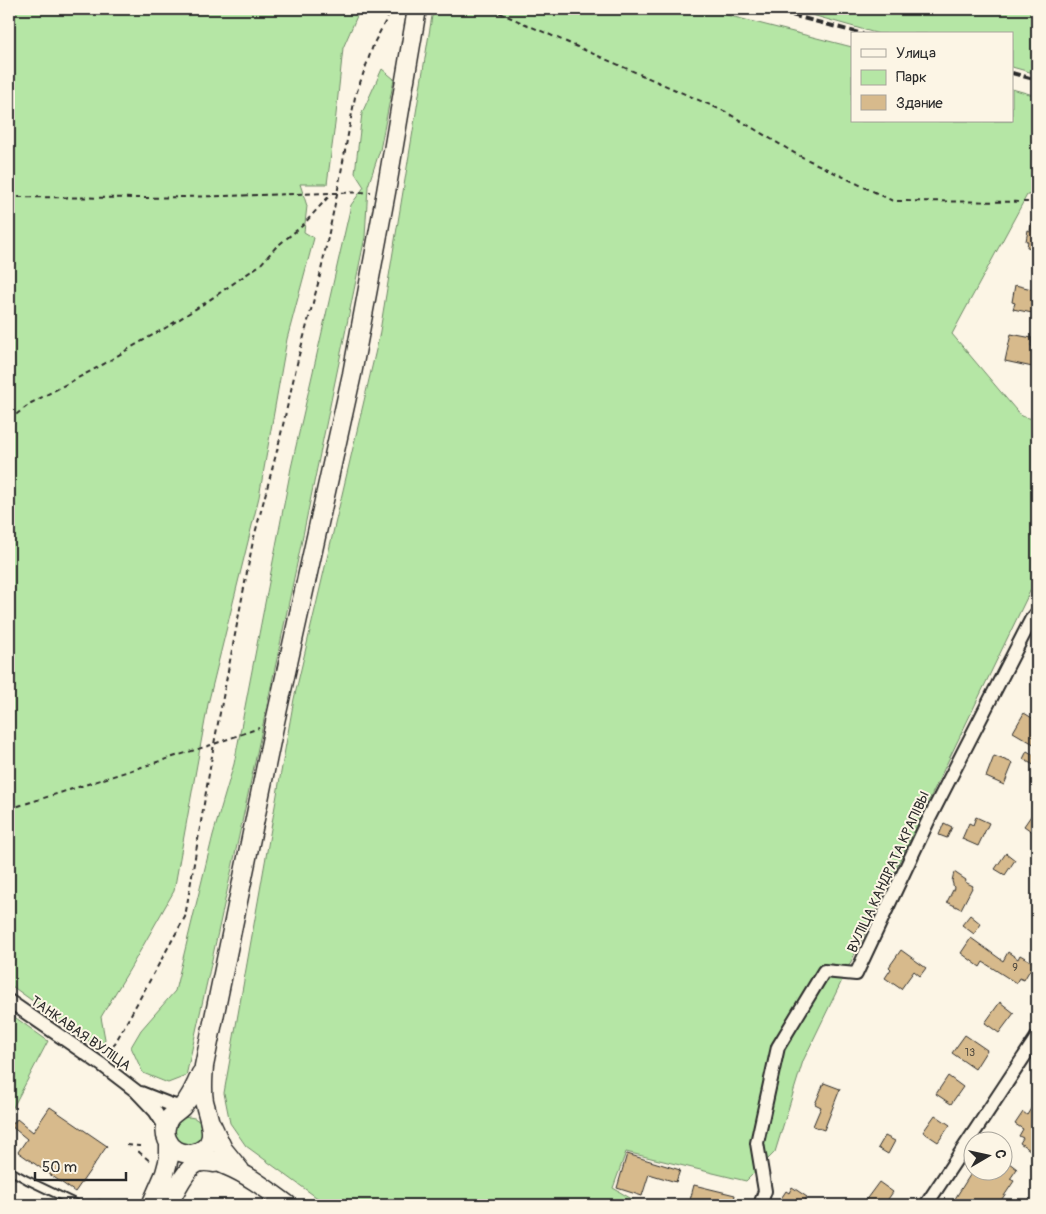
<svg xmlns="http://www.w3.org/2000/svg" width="1046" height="1214" font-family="Pangolin,sans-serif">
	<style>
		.green { fill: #b5e6a5; stroke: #708868 }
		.building { fill: #d7ba8c; stroke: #2b2b2b }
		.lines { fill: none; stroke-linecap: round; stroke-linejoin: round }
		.lane-casing { stroke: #2b2b2b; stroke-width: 10 }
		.street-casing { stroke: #2b2b2b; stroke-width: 16 }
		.secondary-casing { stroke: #2b2b2b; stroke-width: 21 }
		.path { stroke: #2b2b2b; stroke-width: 2; stroke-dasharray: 5 4; stroke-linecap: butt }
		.lane { stroke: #fcf5e5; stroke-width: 6 }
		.street { stroke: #fcf5e5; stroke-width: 12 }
		.secondary { stroke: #fcf5e5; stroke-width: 18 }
		.rail { stroke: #2b2b2b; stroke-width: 4; stroke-dasharray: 8 4; stroke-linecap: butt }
		.labels { text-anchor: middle; stroke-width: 4; stroke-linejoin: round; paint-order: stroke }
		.number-label { font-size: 11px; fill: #564f43 }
		.street-label { font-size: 14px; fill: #2b2b2b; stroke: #fcf5e5 }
	</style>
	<rect width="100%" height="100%" fill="#fcf5e5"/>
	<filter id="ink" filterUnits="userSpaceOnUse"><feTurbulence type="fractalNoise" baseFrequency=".02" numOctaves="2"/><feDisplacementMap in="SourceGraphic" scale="10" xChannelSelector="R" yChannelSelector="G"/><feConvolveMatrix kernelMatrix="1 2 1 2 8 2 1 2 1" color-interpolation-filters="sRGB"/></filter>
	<g filter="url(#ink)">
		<path class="green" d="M9 9H360L343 48 335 124 327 184H300L307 206 304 232 314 238 287 339 259 497 208 704 174 891 131 967 101 1017 105 1039 101 1050 9 984Z
			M438 9H703L852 47V121H1012V89L1037 96V194L1027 195 952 334 1021 416 1037 420V565L1034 583 803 1061 775 1152 746 1181 626 1152 613 1188 642 1205H327L246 1146 230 1123 224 1093 294 699 379 337 432 16Z
			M791 9H1037V74L1012 67V34H879Z
			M382 69 394 79 380 150 368 186 365 237C307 517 249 797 186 1076L168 1083 143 1073 131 1047 141 1030 175 991 213 835 234 764 291 468 351 205 364 187 355 173 362 113Z
			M9 1013 48 1041 9 1115Z
			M175 1131a14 14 0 1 1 28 0a14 14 0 1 1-28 0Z"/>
		<path class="building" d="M1033 217 1037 218V249L1027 247 1028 241H1026L1028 230 1030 231Z
			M1015 285 1036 290 1035 296H1037V314L1013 309 1015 303 1012 302Z
			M1011 334 1032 338 1031 346 1036 347 1035 352 1037 353V368L1005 361Z
			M1024 713 1037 721V746L1013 732Z
			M1027 751 1037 757V767L1023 759Z
			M994 756 1013 763 1004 785 986 777Z
			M1037 807V835L1024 826Z
			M976 817 989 823 978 846 962 839 969 823 973 825Z
			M944 823 952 827 947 838 939 835Z
			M1006 853 1015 860 1005 875 995 869Z
			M954 872 966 880 965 882 973 886 961 909 947 902 954 888 952 881Z
			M970 915 981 924 974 934 962 925Z
			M971 938 1003 961 1008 952 1018 959 1020 955 1034 963 1024 980 1019 978 1016 983 983 962 980 967 961 953Z
			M901 950 926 968 920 976 914 971 901 989 885 978 891 969 889 967Z
			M1000 1002 1014 1013 999 1033 985 1023Z
			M965 1035 987 1050 975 1069 952 1053Z
			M948 1076 963 1087 951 1104 936 1094Z
			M824 1083 840 1089 824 1130 813 1126 821 1107 815 1104Z
			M1037 1099V1155L1020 1143 1023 1138 1019 1136 1023 1129 1015 1124 1023 1112 1027 1115Z
			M50 1107 107 1146 75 1192 18 1152 27 1139 11 1126 17 1119 33 1132Z
			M935 1115 950 1125 938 1142 923 1132Z
			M885 1136 895 1141 888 1154 878 1148Z
			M627 1154 680 1170 676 1182 649 1174 642 1196 617 1188Z
			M1004 1159 1017 1169 1010 1179 1014 1181 998 1205H951L972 1172H1004Z
			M879 1182 893 1192 884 1205H862Z
			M694 1185 735 1195 733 1205H704V1204L690 1200Z
			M792 1187 807 1197 802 1205H780L783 1202 780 1200 786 1191 789 1193Z"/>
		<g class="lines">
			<g class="lane-casing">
				<path id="lane" d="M9 1170 27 1180 79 1205"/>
			</g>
			<g class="street-casing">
				<path id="street" d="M9 1001 102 1065 136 1091 155 1111 166 1128
					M141 1093 169 1104 182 1108
					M760 1205 765 1191 757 1143 778 1047 824 971 856 974 929 819 1031 620 1037 613
					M926 1205 1037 1037"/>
			</g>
			<g class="secondary-casing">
				<path id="secondary" d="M201 1073C196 1085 191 1097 182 1107 176 1113 168 1115 166 1127 164 1135 168 1145 176 1150 182 1154 188 1153 194 1155 205 1158 217 1161 227 1166 249 1175 269 1191 288 1205
					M212 1125 223 1149 240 1170
					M192 1154C222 1146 209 1122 204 1101 202 1090 203 1078 204 1066L275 722 352 374 386 192 417 9
					M151 1205 165 1173 169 1158V1143
					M168 1205C174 1194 186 1167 198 1163 203 1161 209 1162 214 1163"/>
			</g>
			<path class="path" d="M491 9 726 112 796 154 893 201 1037 202
				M9 197 146 198 371 192
				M9 420 31 403 104 364 130 348 167 327 205 303 260 265 276 247 302 226 331 194
				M9 809 214 744 259 728
				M109 1054 185 917 214 744 253 541 278 447 299 355 319 280 337 194 355 97 374 43 392 9
				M127 1145 140 1146 139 1152 151 1162
				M98 1200 117 1205"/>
			<use href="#lane" class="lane"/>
			<use href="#street" class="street"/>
			<use href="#secondary" class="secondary"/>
			<path class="rail" d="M769 9 863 34
				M1012 73 1037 80"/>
		</g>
	</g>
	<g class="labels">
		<g class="number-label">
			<text x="1015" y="971">9</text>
			<text x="970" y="1056">13</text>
		</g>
		<g class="street-label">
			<text transform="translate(888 872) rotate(-65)" y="5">ВУЛІЦА КАНДРАТА КРАПІВЫ</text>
			<text transform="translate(81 1033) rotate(35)" y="5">ТАНКАВАЯ ВУЛІЦА</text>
		</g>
	</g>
	<rect width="1046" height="1214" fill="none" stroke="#fcf5e5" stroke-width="30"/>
	<rect x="15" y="15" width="1016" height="1184" fill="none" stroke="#2b2b2b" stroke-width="2" filter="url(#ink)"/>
	<rect x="851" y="32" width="162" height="90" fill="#fcf5e5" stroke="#a8a49b"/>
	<rect x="861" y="49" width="25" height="8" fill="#fcf5e5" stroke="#a8a49b"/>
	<text x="896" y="58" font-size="15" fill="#2b2b2b">Улица</text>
	<rect x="861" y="70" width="25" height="15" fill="#b5e6a5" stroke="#a8a49b"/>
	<text x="896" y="82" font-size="15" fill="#2b2b2b">Парк</text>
	<rect x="861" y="95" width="25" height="15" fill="#d7ba8c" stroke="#a8a49b"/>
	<text x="896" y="108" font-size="15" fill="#2b2b2b">Здание</text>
	<g transform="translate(988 1156) rotate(81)"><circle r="24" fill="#fcf5e5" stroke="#a8a49b"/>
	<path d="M0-4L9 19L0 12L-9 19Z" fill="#2b2b2b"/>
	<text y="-8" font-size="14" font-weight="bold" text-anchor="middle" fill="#2b2b2b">С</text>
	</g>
	<path d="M35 1172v8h91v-8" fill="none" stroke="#2b2b2b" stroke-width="2.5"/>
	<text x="42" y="1172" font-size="15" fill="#2b2b2b" stroke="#fcf5e5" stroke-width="4" paint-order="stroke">50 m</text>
</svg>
